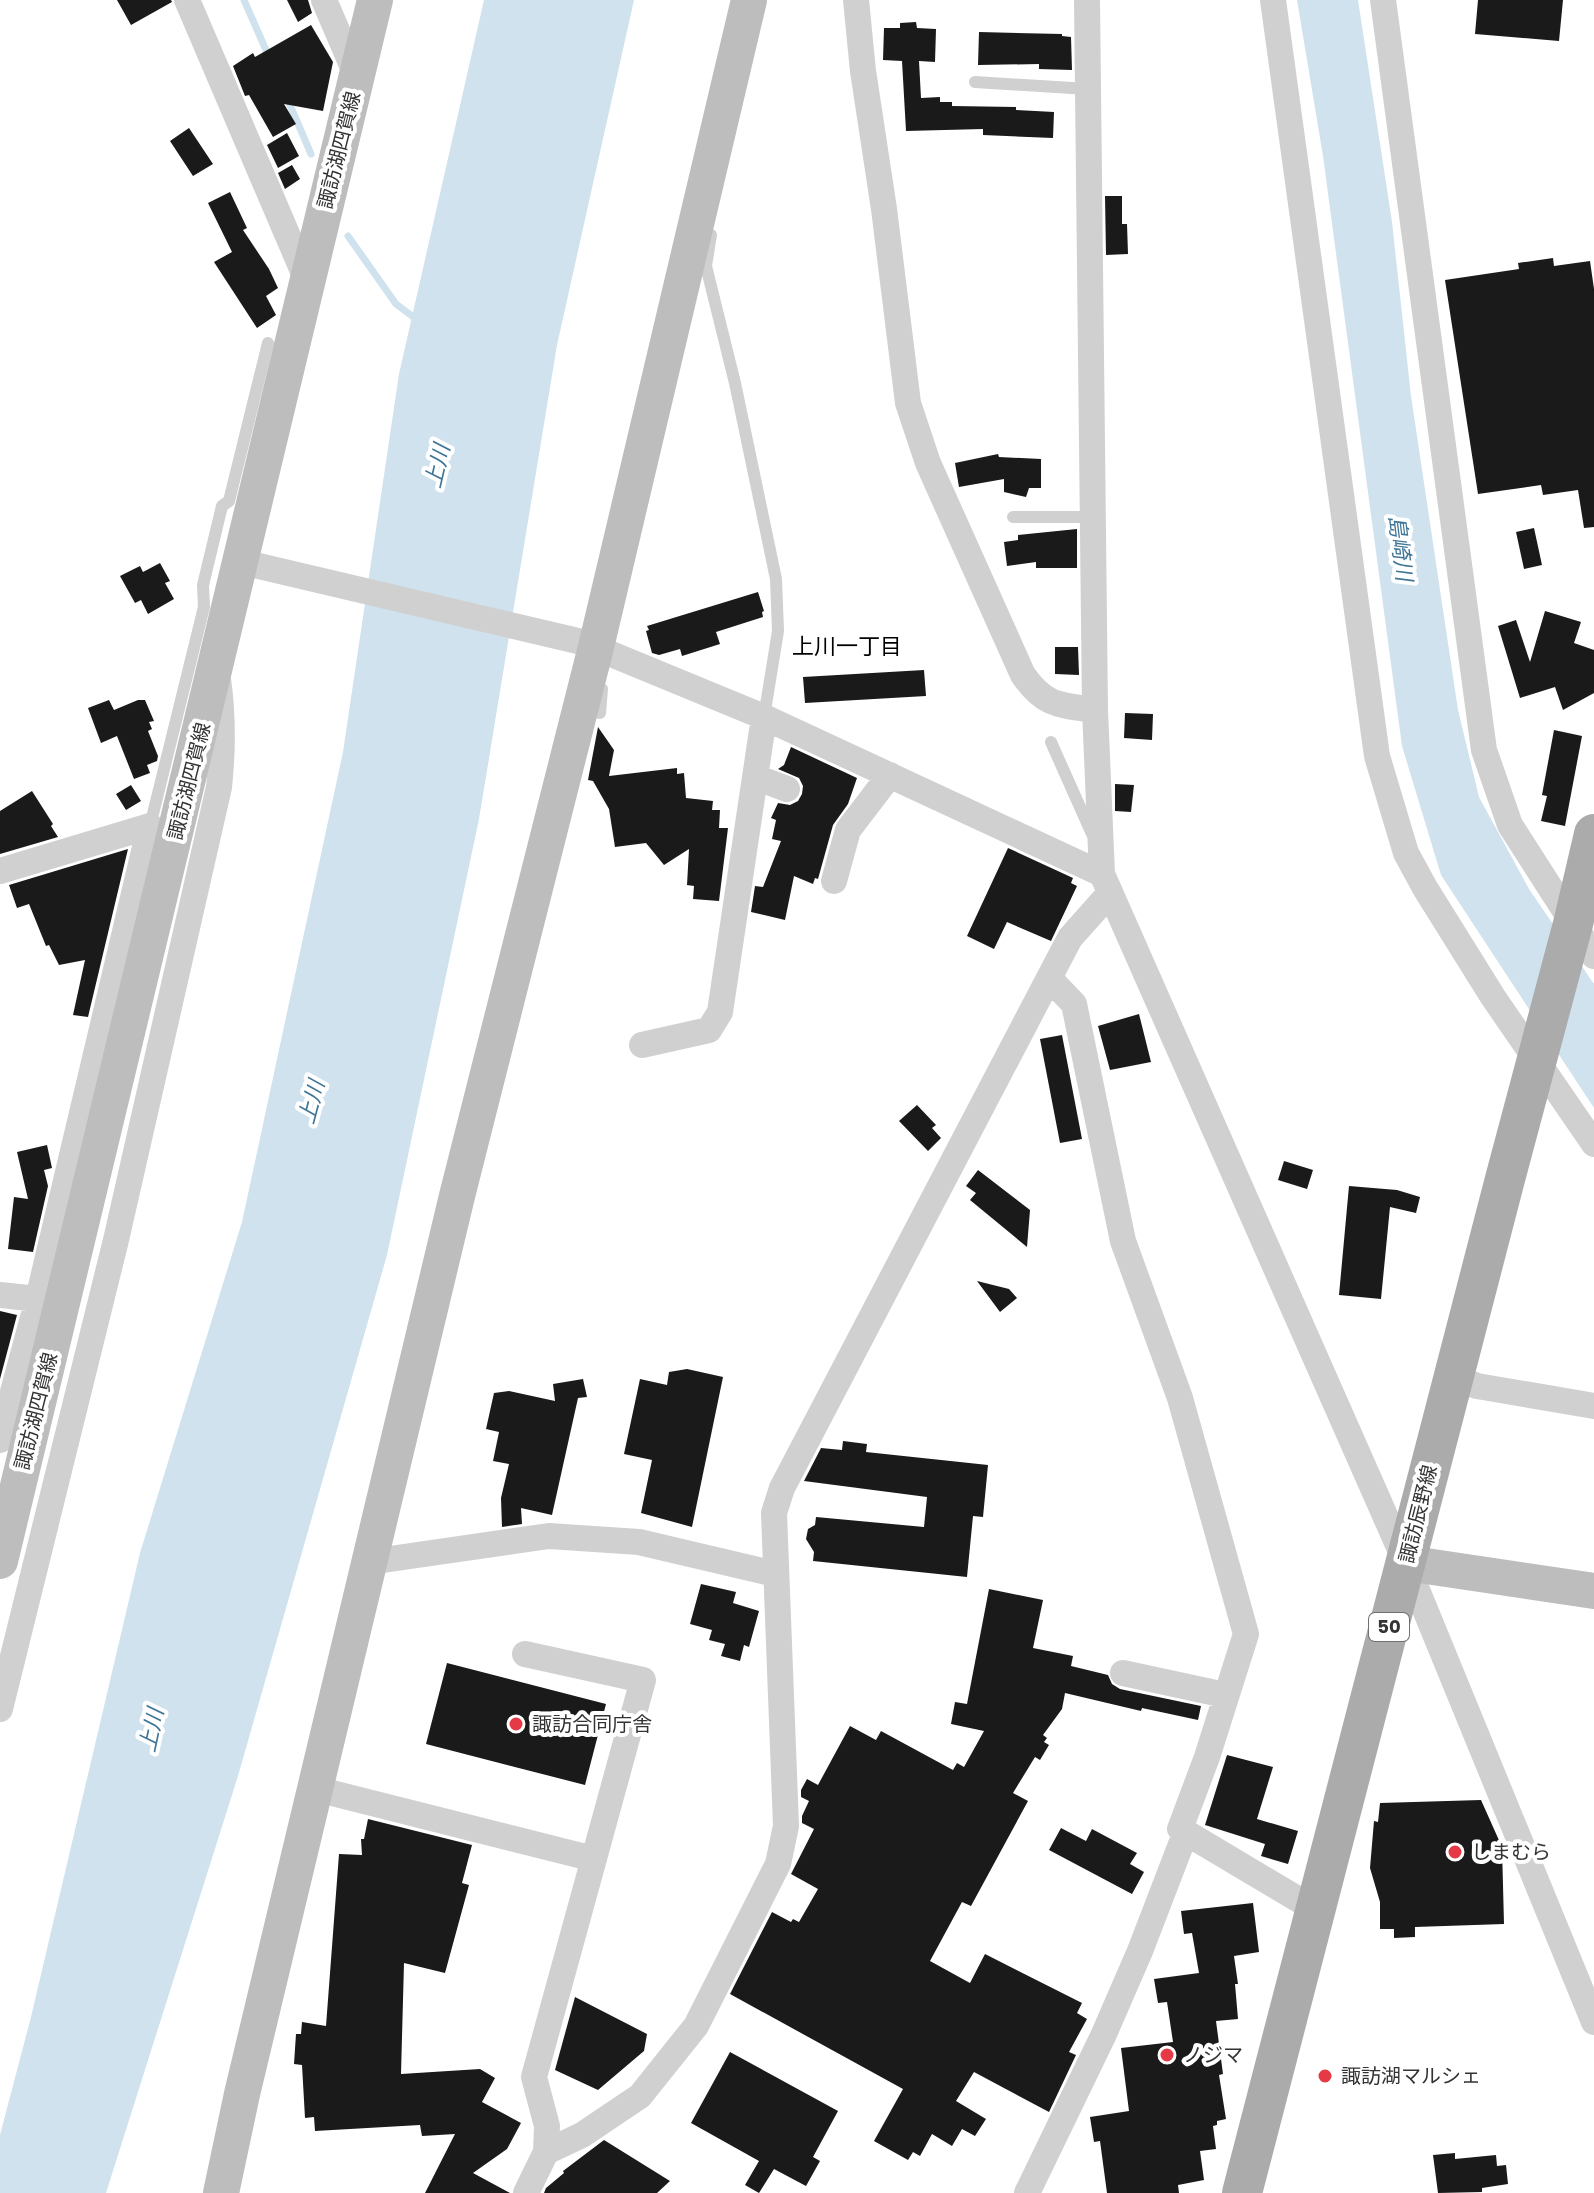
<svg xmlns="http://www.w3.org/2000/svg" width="1594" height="2193" font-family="Poppins,'Noto Sans JP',sans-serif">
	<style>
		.water { fill: #cfe2ee }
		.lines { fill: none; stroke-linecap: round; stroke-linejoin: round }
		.stream { stroke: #cfe2ee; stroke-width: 7 }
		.building { fill: #1a1a1a }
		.lane { stroke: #d0d0d0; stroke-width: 12 }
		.street { stroke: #d0d0d0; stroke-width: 26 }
		.secondary { stroke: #bdbdbd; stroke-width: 36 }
		.primary { stroke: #ababab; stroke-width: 40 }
		.poi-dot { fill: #e63946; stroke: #fff; stroke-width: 3 }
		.labels { text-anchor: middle; stroke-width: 8; stroke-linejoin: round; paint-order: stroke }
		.shield { fill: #fff; stroke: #707070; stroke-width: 2 }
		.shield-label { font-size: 18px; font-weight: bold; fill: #333 }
		.street-label { font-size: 20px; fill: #333; stroke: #fff }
		.poi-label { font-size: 20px; fill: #333; stroke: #fff; text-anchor: start }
		.water-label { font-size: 22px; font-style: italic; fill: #3f7597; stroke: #fff }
		.neighbourhood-label { font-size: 22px; fill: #000; stroke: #fff }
	</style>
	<rect width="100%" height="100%" fill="#fff"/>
	<path class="water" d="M484 0H634L557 345 479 819 387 1255 238 1776 106 2193H0V2135L31 2017 140 1553 242 1222 343 752 399 374Z
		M1297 0H1358L1392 222 1411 396 1458 710 1479 797 1529 889 1594 984V1108L1441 875 1402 746 1323 156Z"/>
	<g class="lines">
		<path class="stream" d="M244 0 269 57
			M287 98 311 154
			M348 236 396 304 420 322"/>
	</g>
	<path class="building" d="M117 0H171L172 2 131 25Z
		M287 0H308L312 13 298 22Z
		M1478 0H1563L1559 41 1475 34Z
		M916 22 917 28 936 29 935 62 919 61 921 98 940 97V102H952V106L1016 107V110L1054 112 1053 138 983 135V129L906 131 902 61 883 60 884 28H900V23Z
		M311 25 333 62 323 111 284 104 296 124 273 137 249 95 245 96 233 66 253 53 255 57Z
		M979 32 1062 34V36L1071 37 1072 70 1039 69V64L978 65Z
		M189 128 213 164 193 176 170 141Z
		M287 133 299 156 278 168 267 145Z
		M292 165 300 179 285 189 278 173Z
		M230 192 247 228 243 230 269 269 278 288 266 296 276 315 257 328 214 262 232 252 208 203Z
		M1105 196H1122V224H1127L1128 254 1106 255Z
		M1553 258 1554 266 1590 261 1594 289V527L1584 528 1578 490 1543 495 1541 485 1478 494 1445 280 1519 269 1518 263Z
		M998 454 999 457 1041 459V488H1029L1026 497 1004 492V479L959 487 955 463Z
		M1534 528 1542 565 1524 569 1516 532Z
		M1077 529V568H1036V562L1007 566 1004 542 1018 540V535Z
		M160 563 170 581 165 583 174 599 148 614 141 600 135 603 120 576 140 566 143 572Z
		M758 592 764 611 762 612 763 617 716 632 720 644 682 656 680 649 659 655 652 653 646 631 649 630 647 626Z
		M1545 611 1581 622 1574 643 1594 650V693L1563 710 1555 687 1520 698 1498 626 1516 620 1530 662Z
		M1055 647H1078L1079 675 1055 674Z
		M924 670 926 696 805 703 803 677Z
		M109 700 114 710 138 700H145L154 721 149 722 152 729 148 731 158 756 157 761 147 765 150 773 134 779 117 736 101 743 88 708Z
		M1125 713 1153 714 1152 740 1124 738Z
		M598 727 614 750 609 776 677 768V774L684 773 686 798 713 801 712 810H720L719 828H728L719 901 693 899 694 886 687 885 689 849 664 865 646 843 615 847 609 809 593 781 588 780Z
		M1554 730 1582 736 1565 826 1541 821 1547 796 1542 795Z
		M791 747 857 778 848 804 833 825 818 879 815 878 813 884 794 876 785 920 751 912 755 886 763 887 781 841 772 839 776 820 771 818 778 803 790 805 798 801 802 794 803 786 799 778 778 769 784 765Z
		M1115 784 1134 785 1131 812 1115 811Z
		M131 785 141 801 126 810 116 794Z
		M32 791 53 824 51 826 58 837 0 854V811Z
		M1008 848 1073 878 1071 883 1077 886 1051 941 1007 922 994 949 967 936Z
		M128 849 88 1017 73 1015 85 960 59 965 49 945 46 946 29 904 17 908 9 885Z
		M1139 1014 1151 1062 1110 1070 1098 1026Z
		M1062 1035 1082 1139 1060 1143 1040 1039Z
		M917 1105 936 1125 932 1128 941 1138 928 1151 899 1121Z
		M47 1145 52 1168 44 1170 48 1186 33 1252 8 1249 14 1197 28 1199 17 1152Z
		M1284 1161 1313 1170 1307 1189 1278 1180Z
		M978 1170 1030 1210 1027 1247 970 1200 976 1193 966 1186Z
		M1349 1186 1397 1190 1420 1197 1416 1213 1390 1207 1381 1299 1339 1295Z
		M977 1281 1009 1289 1017 1298 1000 1312Z
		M0 1311 17 1315 0 1379Z
		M687 1369 723 1377 692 1527 641 1513 652 1460 624 1454 640 1379 667 1385 669 1372Z
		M583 1379 587 1397 578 1398 552 1515 521 1508 522 1524 502 1527 501 1498 509 1464 493 1461 499 1432 486 1429 494 1393 509 1391 555 1401 553 1384Z
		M843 1441 867 1444 866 1452 988 1465 983 1517 973 1516 967 1577 813 1561 814 1552 806 1539 808 1529 815 1525 816 1517 924 1527 927 1497 804 1481 821 1448 842 1450Z
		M701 1584 736 1592 733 1603 759 1611 749 1647 744 1645 740 1661 721 1656 725 1644 709 1640 712 1630 690 1624Z
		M989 1589 1043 1600 1033 1648 1073 1656 1071 1666 1108 1675 1112 1684 1120 1689 1201 1706 1198 1720 1142 1708 1141 1711 1065 1693 1062 1709 1043 1735 1047 1738 1044 1742 1049 1745 1040 1760 1035 1757 1013 1793 1028 1801 971 1906 962 1902 930 1961 970 1983 985 1954 1082 2003 1077 2013 1087 2019 1069 2052 1076 2055 1049 2112 974 2072 956 2101 986 2119 975 2136 962 2129 952 2146 932 2134 920 2156 913 2152 908 2160 874 2141 903 2089 730 1994 772 1912 791 1922 793 1919 799 1922 818 1889 791 1874 814 1829 802 1823V1816L809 1801 801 1797V1790L807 1779 818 1785 850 1726 876 1740 881 1731 953 1770 957 1763 964 1767 984 1731 951 1724 955 1702 967 1704Z
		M447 1663 606 1704 585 1785 426 1744Z
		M1227 1755 1273 1767 1257 1819 1298 1831 1288 1864 1261 1856 1265 1844 1205 1825Z
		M1481 1800 1502 1847 1504 1924 1415 1927V1937L1394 1938V1929H1380V1902L1370 1868 1374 1821 1378 1822 1380 1803Z
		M368 1819 472 1845 462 1883 469 1885 445 1973 404 1963 401 2074 480 2069 495 2078 482 2102 521 2123 507 2149 473 2173 510 2193H425L455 2134 422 2136 420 2125 315 2131 314 2117 305 2118 302 2065 294 2064 296 2034H301L302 2022 326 2026 339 1854 362 1855 361 1839H364Z
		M1061 1828 1086 1841 1092 1829 1137 1853 1130 1864 1144 1872 1132 1894 1049 1850Z
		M1253 1903 1259 1952 1234 1956 1238 1984H1235L1238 2019 1216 2021 1223 2074 1219 2075 1226 2119 1217 2121V2125L1213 2126 1216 2149 1200 2151 1204 2180 1178 2185 1179 2193H1107L1100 2141 1094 2142 1090 2117 1129 2111 1121 2048 1173 2042 1167 2002 1158 2003 1154 1979 1199 1973 1192 1933 1184 1934 1181 1911Z
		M575 1997 647 2034 644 2051 598 2090 555 2070Z
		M730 2052 838 2111 813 2157 820 2161 806 2186 774 2169 759 2193 745 2185 759 2161 691 2123Z
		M604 2140 670 2181 657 2193H544L546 2188 564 2173 563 2171Z
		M1455 2153V2159L1496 2155 1497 2166 1506 2165 1508 2184 1482 2188V2192L1438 2193 1433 2155Z"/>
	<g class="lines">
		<path class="lane" d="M975 82 1088 89
			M711 235 706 266 735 383 776 579 778 631 764 717
			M1013 517H1093
			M600 713 602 689
			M1051 742 1092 834
			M150 826 204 607 203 585 222 506 229 501 268 343"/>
		<path class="street" d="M187 0 308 283
			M324 0 357 77
			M856 0 863 71 884 209 908 403 928 463 1023 675C1045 706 1059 705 1095 710
			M1087 0 1095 710 1102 874 1406 1563 1594 2022
			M1273 0 1377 756 1406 853 1425 888 1493 997 1594 1144
			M1383 0 1484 750 1510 825 1594 956
			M242 562 582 642 764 717 1102 874
			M755 777 787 789
			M0 871 150 826 38 1299 0 1440
			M834 881 848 830 890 775
			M1050 979 1074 1004 1123 1241 1180 1398 1246 1634 1207 1757 1180 1829 1316 1910
			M642 1045 709 1030 720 1012 764 717
			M0 1295 38 1299
			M1453 1377 1477 1386 1594 1406
			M369 1562 549 1536 639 1542 775 1574
			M525 1654 643 1680 534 2077 547 2126 546 2152
			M1123 1673 1225 1695
			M0 1709 116 1240 219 787C223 750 223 715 218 679
			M316 1789 594 1859
			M526 2193 546 2152 582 2135 640 2096 696 2026 778 1864 786 1826 774 1513 782 1488 1070 938 1110 893
			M1027 2193 1104 2034 1140 1951 1185 1834"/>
		<path class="secondary" d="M0 1561 375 0
			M1406 1563 1594 1591
			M221 2193 242 2094 457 1196 596 647 749 0"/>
		<path class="primary" d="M1242 2193 1505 1179 1573 924 1594 834"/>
	</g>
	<g class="poi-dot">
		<circle cx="516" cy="1724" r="8"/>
		<circle cx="1455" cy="1852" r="8"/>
		<circle cx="1167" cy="2055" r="8"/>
		<circle cx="1325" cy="2076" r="8"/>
	</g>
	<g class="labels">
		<rect class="shield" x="1369" y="1613" width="40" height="28" rx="6"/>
		<g class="shield-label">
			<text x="1389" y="1633">50</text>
		</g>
		<g class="street-label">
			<text transform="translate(339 150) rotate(-76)" y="7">諏訪湖四賀線</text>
			<text transform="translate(189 781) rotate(-76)" y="7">諏訪湖四賀線</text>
			<text transform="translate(36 1411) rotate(-76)" y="7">諏訪湖四賀線</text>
			<text transform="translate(1418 1514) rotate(-76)" y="7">諏訪辰野線</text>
		</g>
		<g class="poi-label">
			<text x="532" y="1731">諏訪合同庁舎</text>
			<text x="1471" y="1859">しまむら</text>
			<text x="1183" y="2062">ノジマ</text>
			<text x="1341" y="2083">諏訪湖マルシェ</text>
		</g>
		<g class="water-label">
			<text transform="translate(437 466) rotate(-77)" y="8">上川</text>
			<text transform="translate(1401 548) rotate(83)" y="8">島崎川</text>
			<text transform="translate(311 1102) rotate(-75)" y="8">上川</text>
			<text transform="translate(151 1730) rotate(-78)" y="8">上川</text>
		</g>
		<g class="neighbourhood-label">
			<text x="847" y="654">上川一丁目</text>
		</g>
	</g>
</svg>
